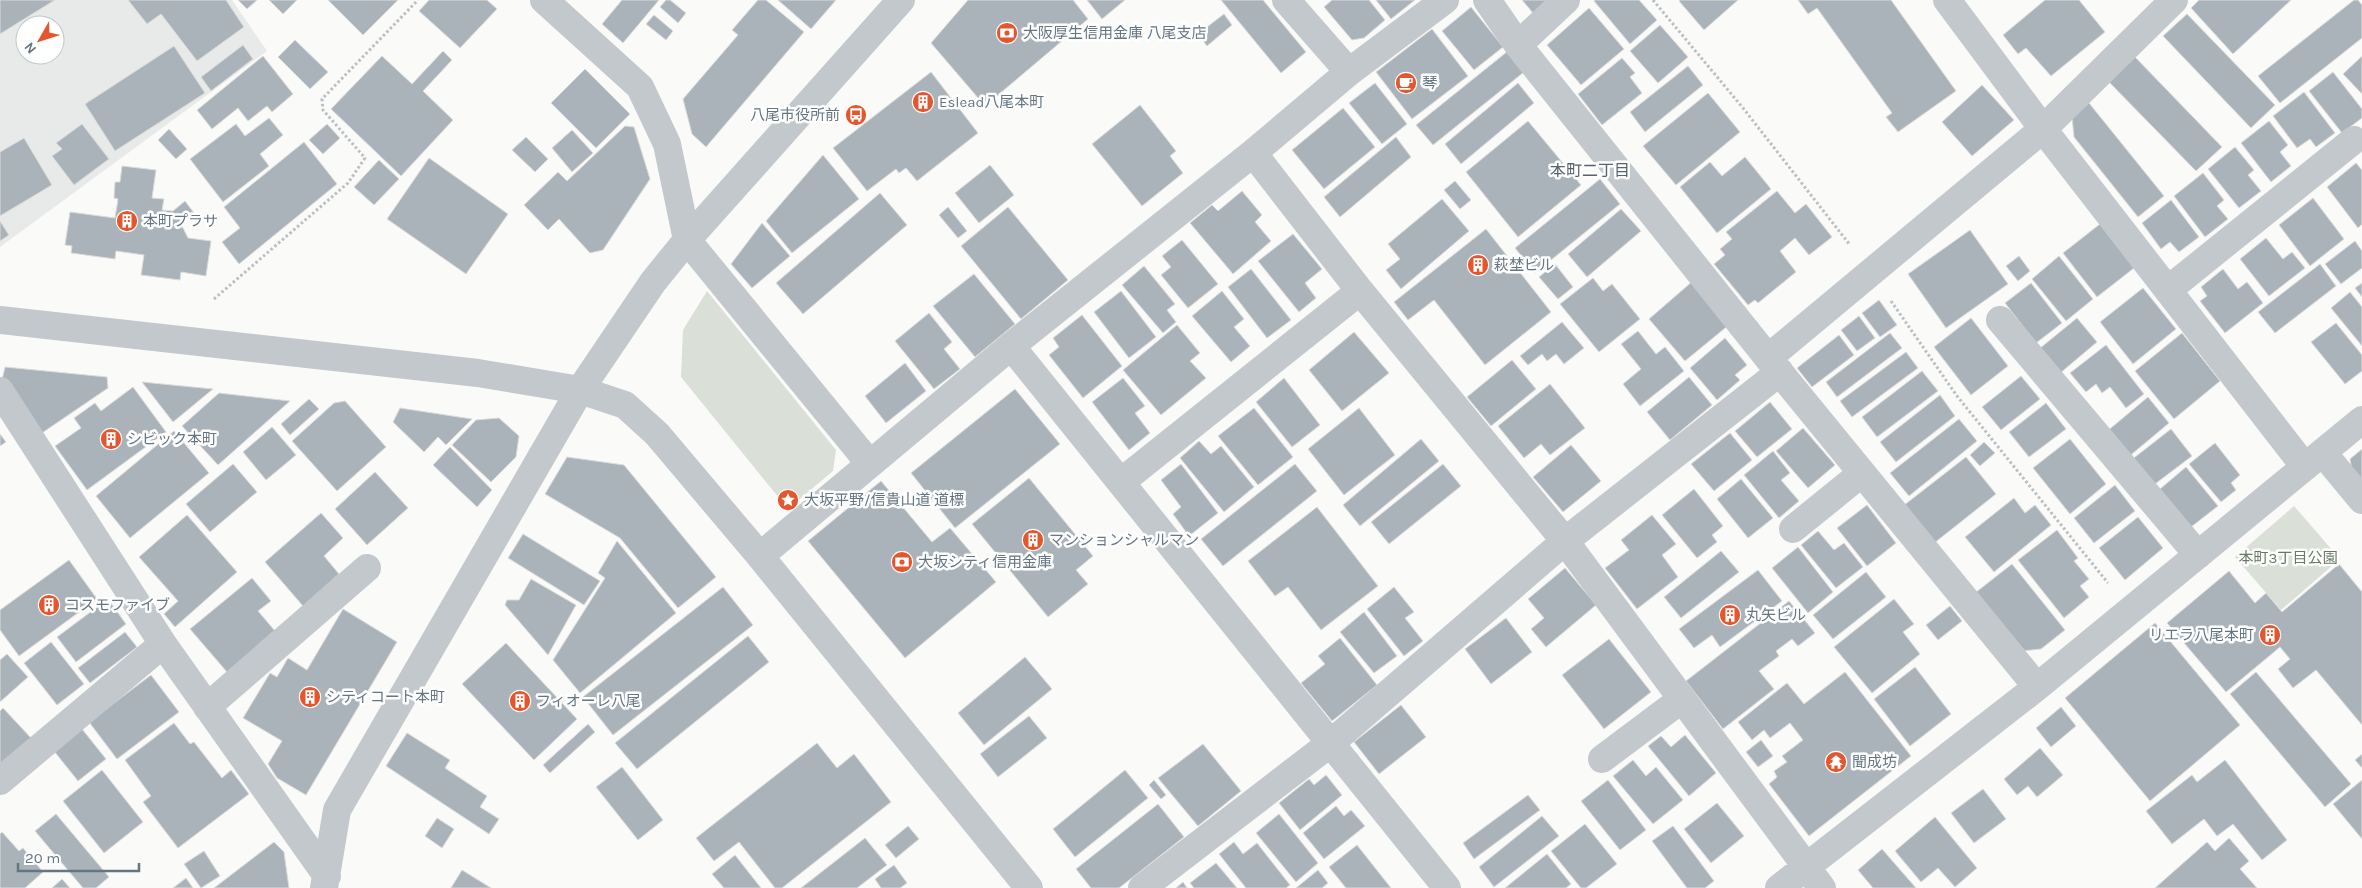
<svg xmlns="http://www.w3.org/2000/svg" width="2362" height="888" font-family="Karla,'Noto Sans JP',sans-serif">
	<style>
		.built { fill: #e8e9e9; fill-rule: evenodd }
		.green { fill: #dadfd7 }
		.building { fill: #aab3b9; stroke: #dcdcda }
		.lines { fill: none; stroke-linecap: round; stroke-linejoin: round }
		.path { stroke: #bbbfc2; stroke-width: 3; stroke-dasharray: 2.5 2.5; stroke-linecap: butt }
		.minor { stroke: #c3c8cc; stroke-width: 28 }
		.labels { text-anchor: middle; stroke-width: 5; stroke-linejoin: round; paint-order: stroke }
		.poi-label { font-size: 15px; fill: #657683; stroke: #fff; text-anchor: start }
		.park-label { font-size: 15px; fill: #687a64; stroke: #fff }
		.neighbourhood-label { font-size: 16px; fill: #57646e; stroke: #fff }
	</style>
	<rect width="100%" height="100%" fill="#fafaf8"/>
	<path class="built" d="M0 0H232L267 51 0 247ZM25 25H55V55H25Z"/>
	<path class="green" d="M707 291 836 450 833 471 788 509 681 377 683 330Z
		M2294 506 2340 559 2281 610 2235 557Z"/>
	<path class="building" d="M0 0H55L0 34Z
		M128 0H226L244 27 197 61 161 14 147 24Z
		M238 0H257L247 9Z
		M269 0H297L283 14Z
		M328 0H398L363 35Z
		M429 0H487L497 9 460 48 419 11Z
		M622 0H659L623 43 602 24Z
		M666 0H670L686 13 678 23 660 7Z
		M758 0H766L804 32 706 147 692 134 683 99 738 35 732 30Z
		M778 0H836L811 29Z
		M968 0H1073L1088 19 985 106 931 43Z
		M1087 0H1125L1102 19Z
		M1221 0H1263L1306 52 1281 73Z
		M1332 0H1369L1385 20 1364 38 1352 40 1324 7Z
		M1376 0H1415L1391 19Z
		M1522 0H1547L1533 13Z
		M1595 0H1639L1657 20 1630 44 1594 1Z
		M1680 0H1738L1704 30 1679 1Z
		M1798 0H1891L1956 91 1898 132 1886 117 1892 113 1817 8 1808 14Z
		M2045 0H2079L2105 32 2051 76 2026 48 2018 54 2003 35Z
		M2199 0H2291L2233 54 2191 8Z
		M2354 0H2358L2362 5V38L2280 103 2258 76Z
		M1471 7 1503 47 1474 70 1442 31Z
		M1589 8 1624 49 1581 85 1547 45Z
		M1224 14 1232 25 1207 46 1198 34Z
		M2187 14 2275 105 2251 128 2163 36Z
		M654 15 673 31 666 40 646 24Z
		M1660 25 1688 57 1658 83 1630 51Z
		M1432 29 1468 76 1412 119 1376 72Z
		M295 40 328 72 310 89 278 57Z
		M243 45 253 59 211 91 201 77Z
		M174 46 205 93 115 151 85 104Z
		M443 51 452 60 423 91 453 120 401 176 331 109 382 56 412 84Z
		M1508 51 1524 72 1433 145 1416 125Z
		M263 56 293 94 272 112 267 106 248 121 238 108 212 129 197 110Z
		M2362 56V94L2343 74Z
		M2135 57 2222 147 2196 171 2109 82Z
		M1622 58 1635 73 1630 77 1642 93 1602 125 1578 94Z
		M1688 66 1703 85 1645 132 1630 112Z
		M585 69 630 114 596 148 551 103Z
		M931 72 978 133 917 181 906 168 899 173 896 169 867 191 833 148Z
		M2333 72 2362 109V118L2342 133 2309 91Z
		M1375 83 1407 124 1382 144 1349 103Z
		M1518 83 1534 103 1461 164 1445 144Z
		M1982 85 2014 120 1972 156 1942 122Z
		M2304 92 2335 133 2316 147 2310 139 2297 148 2273 116Z
		M1708 93 1740 132 1676 185 1643 146Z
		M2089 103 2164 196 2138 217 2074 137 2072 117Z
		M1140 105 1176 151 1170 156 1183 173 1142 206 1092 144Z
		M1343 108 1375 147 1324 189 1292 150Z
		M269 118 283 135 260 154 269 166 223 202 190 159 236 124 245 136Z
		M1528 121 1581 185 1518 237 1466 172Z
		M2269 121 2288 145 2280 152 2291 166 2271 182 2241 143Z
		M82 124 109 159 74 185 52 156 62 149 56 143Z
		M327 124 340 138 323 154 309 140Z
		M625 126 634 127 650 179 603 250 590 253 559 219 548 230 524 205 558 172 567 181Z
		M169 129 187 149 176 159 158 140Z
		M572 130 593 153 572 172 552 148Z
		M526 137 548 159 535 172 512 150Z
		M1396 137 1411 157 1340 217 1324 197Z
		M24 138 52 185 0 216V152Z
		M304 142 337 184 239 264 222 242 240 228 224 207Z
		M2235 147 2254 170 2248 175 2261 191 2239 208 2208 169Z
		M823 155 859 199 792 253 766 221Z
		M1745 157 1771 189 1717 233 1680 187 1710 162 1722 176Z
		M429 158 508 214 466 274 387 219Z
		M379 160 399 179 374 205 354 187Z
		M2356 163 2362 170V224L2358 228 2327 187Z
		M990 165 1014 195 979 223 955 193Z
		M122 166 156 170 152 198 164 199 162 210 173 211 185 201 194 213 181 224 188 238 211 241 206 276 181 272 180 280 141 275 144 255 116 251 115 259 71 253 72 246 65 245 70 212 115 218 118 199 114 198 115 182H120Z
		M2203 173 2224 200 2217 206 2228 219 2205 237 2174 196Z
		M1600 179 1620 204 1535 273 1515 248Z
		M1455 181 1471 200 1460 209 1444 190Z
		M1242 191 1262 215 1255 222 1271 241 1233 274 1190 223 1212 205 1218 211Z
		M1777 191 1795 213 1806 204 1832 237 1809 255 1795 238 1780 251 1796 272 1758 303 1755 300 1748 305 1714 264 1725 255 1720 249 1732 239 1726 232Z
		M880 193 907 225 803 314 776 283Z
		M2313 198 2344 239 2310 266 2279 225Z
		M1442 199 1469 231 1401 289 1386 270 1400 259 1388 244Z
		M2171 200 2199 237 2179 252 2170 242 2161 249 2142 223Z
		M948 207 967 231 958 238 939 215Z
		M1008 207 1068 280 1021 319 961 246Z
		M1621 209 1641 231 1587 277 1568 254Z
		M0 221 9 235 0 241Z
		M762 223 790 256 752 288 731 264Z
		M2100 224 2134 268 2097 297 2063 253Z
		M1486 229 1551 312 1485 365 1434 300 1408 320 1394 302Z
		M1970 230 2008 284 1946 328 1908 274Z
		M1293 234 1322 269 1305 283 1316 298 1299 312 1258 261Z
		M2266 238 2283 259 2292 252 2305 268 2269 296 2240 259Z
		M1182 240 1218 284 1188 308 1161 275 1171 267 1162 256Z
		M2355 241 2362 251V268L2341 284 2325 264Z
		M2019 256 2030 271 2018 281 2006 266Z
		M2059 256 2093 299 2066 321 2032 279Z
		M1555 264 1573 287 1558 299 1539 277Z
		M2320 264 2336 286 2275 333 2258 312Z
		M1144 266 1175 304 1167 310 1176 322 1163 333 1122 285Z
		M1251 269 1291 320 1267 338 1228 287Z
		M2223 269 2238 289 2247 282 2263 303 2225 333 2200 301 2207 296 2201 287Z
		M974 274 1015 324 975 357 933 306Z
		M1593 278 1603 291 1612 284 1640 319 1599 352 1560 304Z
		M1694 280 1730 324 1685 361 1649 319Z
		M2031 283 2062 323 2036 343 2005 303Z
		M2362 283V297L2355 288Z
		M2143 288 2176 329 2133 364 2100 322Z
		M1121 291 1156 337 1129 358 1094 312Z
		M1222 291 1244 319 1234 327 1250 346 1231 362 1192 316Z
		M2350 292 2362 307V346L2331 308Z
		M1879 300 1897 325 1880 337 1862 313Z
		M929 313 952 342 944 349 960 369 934 389 895 341Z
		M1082 315 1122 366 1083 398 1049 355 1059 347 1053 338Z
		M1859 316 1875 338 1857 351 1841 330Z
		M1971 318 2008 366 1971 395 1934 347Z
		M2077 318 2097 342 2059 374 2039 349Z
		M1562 322 1584 348 1564 364 1556 354 1547 361 1542 354 1528 365 1520 356Z
		M2336 323 2362 355V371L2345 384 2311 342Z
		M1177 325 1200 353 1190 361 1206 378 1161 415 1123 370Z
		M1638 331 1656 354 1665 347 1684 371 1640 406 1623 384 1641 369 1621 344Z
		M1354 332 1389 373 1342 411 1309 370Z
		M1890 333 1902 348 1837 397 1826 382Z
		M2182 333 2220 381 2174 419 2135 371Z
		M1839 335 1854 355 1812 387 1797 368Z
		M1725 338 1747 365 1735 375 1740 380 1717 400 1690 368Z
		M2106 345 2144 394 2126 408 2110 387 2102 393 2096 384 2086 392 2070 373Z
		M1906 352 1918 368 1852 417 1840 401Z
		M1512 360 1536 389 1491 426 1467 397Z
		M905 363 926 391 886 423 865 396Z
		M5 367 107 377 108 388 39 435 2 380Z
		M1922 371 1938 391 1877 437 1862 417Z
		M2021 376 2040 399 2001 430 1982 407Z
		M1689 377 1712 405 1670 440 1647 412Z
		M1123 378 1145 406 1135 413 1150 433 1129 450 1092 402Z
		M1284 378 1320 425 1292 447 1256 402Z
		M142 382 213 389 173 422Z
		M1550 384 1585 428 1550 455 1541 444 1524 458 1498 426Z
		M133 387 166 432 87 490 55 446 81 428 74 418 95 403 101 411Z
		M1015 389 1060 444 955 528 911 473Z
		M219 393 290 401 218 465 182 426Z
		M1940 395 1955 416 1896 462 1880 442Z
		M2148 397 2169 423 2126 459 2105 433Z
		M309 399 319 409 290 435 281 424Z
		M345 401 386 447 337 491 292 441 334 403Z
		M1770 402 1792 429 1757 457 1735 431Z
		M2046 403 2066 429 2029 457 2009 432Z
		M400 408 472 419 446 445 438 437 424 452 393 422Z
		M1254 408 1293 457 1258 485 1218 436Z
		M1359 408 1395 455 1344 495 1308 449Z
		M499 418 519 436 516 457 491 482 452 445 476 420Z
		M1959 419 1977 441 1909 496 1890 473Z
		M272 427 296 455 266 480 243 452Z
		M1803 428 1835 465 1808 488 1776 451Z
		M2171 429 2192 456 2151 487 2130 461Z
		M174 431 209 473 130 538 96 496Z
		M1730 433 1752 460 1714 491 1691 464Z
		M0 434 6 442 0 446Z
		M1421 439 1439 461 1360 526 1343 505Z
		M2070 439 2106 484 2070 514 2033 468Z
		M1199 441 1211 454 1221 446 1254 487 1224 512 1180 458Z
		M1984 442 1995 453 1980 466 1970 455Z
		M2215 443 2240 475 2231 483 2236 490 2221 502 2189 464Z
		M1571 445 1601 481 1563 512 1533 477Z
		M450 447 492 490 477 507 433 465Z
		M2362 449V481L2352 470 2350 459Z
		M1773 451 1790 473 1781 480 1799 501 1779 518 1744 475Z
		M567 457 624 465 716 577 678 608 620 538 545 494Z
		M1966 457 1996 494 1933 544 1903 506Z
		M233 464 257 492 210 532 186 504Z
		M1181 464 1218 513 1189 536 1173 514 1181 507 1161 480Z
		M1295 464 1317 491 1223 566 1201 539Z
		M1443 464 1461 486 1389 544 1371 522Z
		M2186 467 2218 506 2191 527 2160 489Z
		M375 472 408 508 367 545 335 509Z
		M1029 478 1093 556 1076 570 1088 584 1048 617 972 524Z
		M1741 479 1773 518 1748 538 1717 499Z
		M881 481 932 542 950 528 996 582 905 658 808 541Z
		M2115 485 2135 511 2094 543 2074 518Z
		M1694 489 1723 526 1712 535 1717 542 1697 558 1662 515Z
		M2014 498 2025 513 2035 505 2051 525 1994 572 1965 537Z
		M1867 505 1896 543 1867 566 1837 528Z
		M1317 507 1378 586 1321 630 1288 587 1275 596 1248 561Z
		M321 513 343 538 324 556 339 574 303 606 265 562Z
		M187 515 237 572 175 627 164 614 178 601 139 557Z
		M1652 515 1676 544 1662 555 1678 577 1637 609 1605 568 1629 550 1621 540Z
		M2138 517 2163 548 2125 580 2099 548Z
		M2057 530 2078 558 2074 561 2089 579 2080 586 2089 597 2064 618 2018 560Z
		M1818 531 1834 550 1844 543 1863 567 1836 588 1801 545Z
		M523 534 600 581 584 605 508 558Z
		M617 541 676 613 580 693 553 660 605 578 598 573Z
		M1798 547 1833 592 1808 613 1772 568Z
		M1721 551 1739 572 1681 618 1664 597Z
		M69 560 97 599 19 656 0 630V610Z
		M2012 564 2065 630 2041 649 2022 651 1975 593Z
		M2339 564 2362 592V725L2316 670 2293 688 2278 669 2290 659 2280 647 2226 692 2167 623 2229 571 2255 603 2266 593 2282 612Z
		M1565 568 1596 605 1546 647 1531 629 1544 618 1528 599Z
		M1758 570 1782 601 1720 647 1712 635 1694 648 1679 629Z
		M1866 572 1886 597 1833 639 1813 615Z
		M252 578 271 601 258 611 275 631 227 672 190 629Z
		M531 579 576 605 548 655 505 605 507 600H519Z
		M723 587 753 625 613 735 583 697Z
		M1394 587 1414 612 1405 618 1423 641 1404 656 1367 609Z
		M108 599 126 624 76 662 57 637Z
		M1894 599 1914 624 1903 632 1920 654 1872 693 1834 647Z
		M1789 601 1815 633 1798 646 1792 639 1776 651 1779 656 1759 671 1774 689 1723 729 1686 681Z
		M1950 606 1962 621 1938 640 1926 625Z
		M343 609 397 642 306 795 277 778 268 764 282 741 243 718 270 673 277 677 288 658 307 670Z
		M1364 612 1397 656 1374 673 1340 632Z
		M1506 618 1532 652 1491 684 1465 649Z
		M2155 623 2240 725 2150 801 2065 698Z
		M125 632 137 647 90 683 78 668Z
		M748 636 769 662 637 769 615 743Z
		M1340 638 1377 685 1332 721 1301 683 1325 664 1318 656Z
		M1609 639 1651 692 1604 729 1562 675Z
		M51 642 84 684 57 705 24 663Z
		M506 643 577 719 534 760 462 684Z
		M7 654 28 677 0 702V660Z
		M1025 657 1052 689 984 745 958 713Z
		M1915 667 1951 714 1910 746 1874 699Z
		M1845 672 1911 756 1809 836 1769 784 1777 777 1774 771 1787 762 1782 756 1803 740 1790 723 1770 738 1764 730 1752 740 1738 722 1787 683 1804 704Z
		M2256 672 2351 784 2325 807 2230 694Z
		M151 675 179 712 117 759 89 722Z
		M1401 705 1426 737 1379 774 1354 742Z
		M2061 707 2076 726 2051 747 2036 728Z
		M3 708 31 738 0 768V711Z
		M1029 716 1047 738 998 777 980 754Z
		M174 723 190 744 194 742 222 778 231 770 249 794 178 848 143 802 151 796 125 760Z
		M588 724 595 732 550 773 543 765Z
		M82 729 106 759 78 781 54 751Z
		M407 733 450 760 445 768 487 796 480 807 499 819 489 834 386 766Z
		M1685 735 1716 773 1689 796 1648 746 1661 736 1671 747Z
		M1761 740 1773 756 1758 767 1746 752Z
		M817 743 837 768 854 754 891 802 782 888H775L739 842 714 861 696 838Z
		M1203 744 1241 791 1198 826 1158 778Z
		M2040 748 2063 775 2037 797 2028 786 2017 795 2004 779Z
		M2362 754V768L2355 760Z
		M1633 760 1646 776 1656 767 1683 800 1653 824 1613 776Z
		M2225 760 2287 840 2262 860 2233 824 2217 836 2204 819 2172 844 2146 811 2192 775 2197 782Z
		M622 767 663 820 638 840 596 787Z
		M102 770 143 822 104 853 63 801Z
		M1125 770 1148 798 1075 857 1053 829Z
		M1326 775 1342 795 1300 830 1279 803 1309 779 1314 785Z
		M1154 780 1166 795 1161 799 1149 785Z
		M1608 780 1646 830 1620 850 1581 801Z
		M2362 780V839L2333 804Z
		M1983 789 2006 819 1974 843 1951 813Z
		M1528 795 1540 810 1474 859 1463 843Z
		M1717 803 1744 836 1711 863 1684 829Z
		M1158 804 1184 837 1119 888H1091L1076 869Z
		M1336 806 1344 816 1351 810 1365 826 1324 859 1303 833Z
		M56 814 109 877 96 888H83L35 831Z
		M1279 814 1318 863 1296 882 1256 833Z
		M1542 816 1559 836 1494 887 1479 867Z
		M1935 817 1977 868 1955 887 1938 868 1921 882 1895 851Z
		M437 818 454 829 442 848 425 836Z
		M1585 824 1617 864 1586 888H1581L1551 851Z
		M908 826 919 839 896 858 885 845Z
		M1673 826 1714 881 1705 888H1687L1652 841Z
		M2 832 19 851 23 848 43 872 25 888H0V834Z
		M865 838 887 865 857 888H801Z
		M2229 838 2249 861 2240 869 2257 888H2155L2207 842 2215 851Z
		M274 842 284 852 289 888H214Z
		M1234 842 1243 854 1257 843 1290 885 1286 888H1246L1219 854Z
		M1357 845 1391 888H1346L1329 867Z
		M1882 849 1916 888H1873L1858 870Z
		M204 851 220 876 201 888 184 864Z
		M1547 854 1571 884 1566 888H1505Z
		M735 855 761 888H724L712 874Z
		M1216 863 1237 888H1194L1190 883Z
		M894 865 907 883 900 888H881L875 879Z
		M462 870 491 888H451Z
		M1318 870 1328 883 1322 888H1296Z
		M186 878 193 888H173Z
		M62 879 70 888H52Z
		M1183 882 1187 888H1176Z"/>
	<g class="lines">
		<path class="path" d="M1653 0 1743 108 1850 245
			M214 299 348 183 365 158 323 110 322 99 418 0
			M1891 301 1957 396 2108 583"/>
		<path class="minor" d="M544 0 640 87 667 144 687 240 870 464
			M1286 0 1349 72
			M1487 0 1518 45 1768 358 2037 687
			M1947 0 2043 129 2305 467
			M1518 45 1566 0
			M1253 153 1360 291 1565 541 1822 888
			M2169 289 2354 140
			M0 320 478 373 580 390 625 405 657 434 760 556 1029 888
			M2000 320 2198 555
			M1011 346 1447 888
			M1768 358 2043 129 2174 0
			M0 391 163 644 327 876
			M2323 453 2362 500
			M1121 482 1360 291
			M1793 529 1862 473
			M760 556 1011 346 1253 153 1349 72 1445 0
			M207 707 367 568
			M1602 759 1682 699
			M0 781 163 644
			M324 888 337 810 580 390 653 282 687 240 901 0
			M1142 888 1332 742 1565 541 1780 372
			M1779 888 2037 687 2362 420"/>
	</g>
	<defs>
		<g id="bank-disc" transform="scale(1.125)"><circle r="9.5" fill="#e4572e" stroke="#fff"/><path d="M-6-4H6V4H-6ZM0-2.3a2.3 2.3 0 1 0 0 4.6a2.3 2.3 0 1 0 0-4.6Z" fill="#fff"/></g>
		<g id="cafe-disc" transform="scale(1.125)"><circle r="9.5" fill="#e4572e" stroke="#fff"/><path d="M-5.5-4.5H6V0H3Q3 3.5 0 3.5H-2.5Q-5.5 3.5-5.5 0ZM3-3.2v2h1.7v-2ZM-6 4.5H4V6H-6Z" fill="#fff"/></g>
		<g id="building-disc" transform="scale(1.125)"><circle r="9.5" fill="#e4572e" stroke="#fff"/><path d="M-4-6H4V6H1V3H-1V6H-4ZM-2.5-4.3h1.7v1.8h-1.7ZM.8-4.3h1.7v1.8H.8ZM-2.5-1h1.7V.8h-1.7ZM.8-1h1.7V.8H.8Z" fill="#fff"/></g>
		<g id="bus-disc" transform="scale(1.125)"><circle r="9.5" fill="#e4572e" stroke="#fff"/><path d="M-5-6H5V4H4V6H2V4H-2V6H-4V4H-5ZM-3.5-4V0h7V-4ZM-3.5 1.2v1.5H-2V1.2ZM2 1.2v1.5H3.5V1.2Z" fill="#fff"/></g>
		<g id="sight-disc" transform="scale(1.125)"><circle r="9.5" fill="#e4572e" stroke="#fff"/><path d="M0-6L1.8-2.2L6-1.7L2.9 1.2L3.7 5.4L0 3.3L-3.7 5.4L-2.9 1.2L-6-1.7L-1.8-2.2Z" fill="#fff"/></g>
		<g id="temple-disc" transform="scale(1.125)"><circle r="9.5" fill="#e4572e" stroke="#fff"/><path d="M0-6L5-2H3V0L6.5 2.5H4V6H1.5V3h-3V6H-4V2.5H-6.5L-3 0V-2H-5Z" fill="#fff"/></g>
	</defs>
	<g fill-rule="evenodd">
		<use href="#bank-disc" x="1007" y="33"/>
		<use href="#cafe-disc" x="1406" y="83"/>
		<use href="#building-disc" x="923" y="102"/>
		<use href="#bus-disc" x="856" y="115"/>
		<use href="#building-disc" x="127" y="221"/>
		<use href="#building-disc" x="1478" y="265"/>
		<use href="#building-disc" x="111" y="439"/>
		<use href="#sight-disc" x="788" y="500"/>
		<use href="#building-disc" x="1033" y="540"/>
		<use href="#bank-disc" x="902" y="562"/>
		<use href="#building-disc" x="49" y="605"/>
		<use href="#building-disc" x="1730" y="615"/>
		<use href="#building-disc" x="2270" y="635"/>
		<use href="#building-disc" x="310" y="697"/>
		<use href="#building-disc" x="520" y="701"/>
		<use href="#temple-disc" x="1836" y="762"/>
	</g>
	<g class="labels">
		<g class="poi-label">
			<text x="1023" y="38">大阪厚生信用金庫 八尾支店</text>
			<text x="1422" y="88">琴</text>
			<text x="939" y="107">Eslead八尾本町</text>
			<text x="840" y="120" text-anchor="end">八尾市役所前</text>
			<text x="143" y="226">本町プラサ</text>
			<text x="1494" y="270">萩埜ビル</text>
			<text x="127" y="444">シビック本町</text>
			<text x="804" y="505">大坂平野/信貴山道 道標</text>
			<text x="1049" y="545">マンションシャルマン</text>
			<text x="918" y="567">大坂シティ信用金庫</text>
			<text x="65" y="610">コスモファイブ</text>
			<text x="1746" y="620">丸矢ビル</text>
			<text x="2254" y="640" text-anchor="end">リエラ八尾本町</text>
			<text x="326" y="702">シティコート本町</text>
			<text x="536" y="706">フィオーレ八尾</text>
			<text x="1852" y="767">聞成坊</text>
		</g>
		<g class="park-label">
			<text x="2288" y="563">本町3丁目公園</text>
		</g>
		<g class="neighbourhood-label">
			<text x="1590" y="176">本町二丁目</text>
		</g>
	</g>
	<g transform="translate(40 40) rotate(231)"><circle r="24" fill="#ffffff" stroke="#c1c8cd"/>
	<path d="M0-4L9 19L0 12L-9 19Z" fill="#e4572e"/>
	<text y="-8" font-size="14" font-weight="bold" text-anchor="middle" fill="#657683">N</text>
	</g>
	<path d="M18 863v8h121v-8" fill="none" stroke="#657683" stroke-width="2.5"/>
	<text x="25" y="863" font-size="15" fill="#657683" stroke="#ffffff" stroke-width="4" paint-order="stroke">20 m</text>
</svg>
